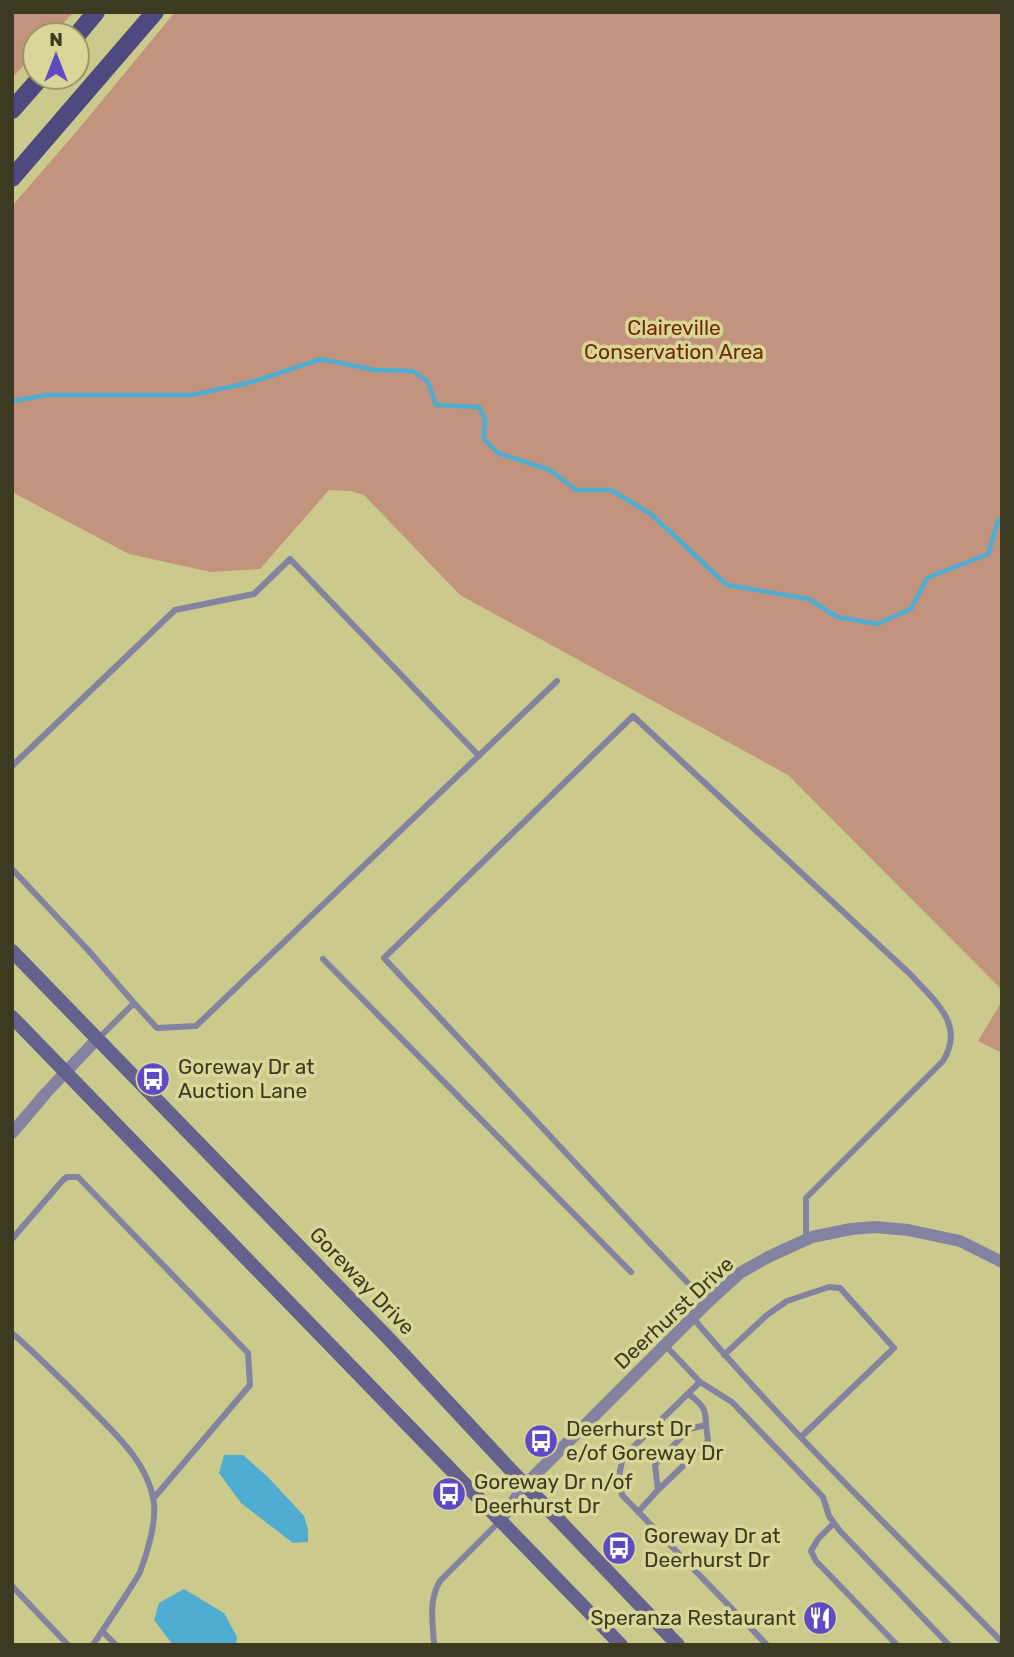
<svg xmlns="http://www.w3.org/2000/svg" width="1014" height="1657" font-family="Rubik,sans-serif">
	<style>
		.green { fill: #c2937d }
		.water { fill: #4fadd1 }
		.lines { fill: none; stroke-linecap: round; stroke-linejoin: round }
		.stream { stroke: #4fadd1; stroke-width: 4.5 }
		.lane { stroke: #8382a1; stroke-width: 6 }
		.street { stroke: #8382a1; stroke-width: 12 }
		.secondary { stroke: #64618e; stroke-width: 14 }
		.primary { stroke: #4e497f; stroke-width: 18 }
		.labels { text-anchor: middle; stroke-width: 7; stroke-linejoin: round; paint-order: stroke }
		.park-label { font-size: 21px; fill: #6e2b00; stroke: #d9d698 }
		.poi-label { font-size: 21px; fill: #3c3b22; stroke: #d9d698; text-anchor: start }
		.street-label { font-size: 21px; fill: #3c3b22; stroke: #d9d698 }
	</style>
	<rect width="100%" height="100%" fill="#ccc98c"/>
	<path class="green" d="M12 12H74L52 35H35V53L12 78Z
		M175 12H1002V990L788 775 460 595 364 495 351 491 329 490 260 569 211 572 129 554 12 492V206L77 131Z
		M1002 1001V1053L978 1041Z"/>
	<path class="water" d="M224 1455H243L268 1477 304 1516 308 1529V1542L293 1543 241 1503 219 1473Z
		M184 1589 224 1613 237 1637 236 1645H173L154 1620 159 1603Z"/>
	<g class="lines">
		<path class="stream" d="M12 401 48 395H192L252 382 321 359 375 370 413 371 428 382 436 405 479 407 485 419 484 439 498 453 550 470 576 490H611L651 514 727 585 809 599 837 617 877 624 911 609 927 578 988 554 998 521 1002 518"/>
		<path class="lane" d="M12 766 175 610 254 594 290 559 479 756
			M12 869 88 950 134 1003
			M323 959 631 1272
			M99 1038 134 1003 157 1028 196 1026 557 681
			M12 1239 63 1180 67 1177H78L248 1353 250 1385 153 1499
			M707 1303 647 1240 384 958 633 716 911 975C934 1001 966 1024 943 1061L806 1198V1240
			M692 1317C789 1431 897 1535 1002 1642
			M12 1333C37 1355 59 1377 82 1400 110 1429 149 1461 154 1504 156 1524 147 1554 140 1572 136 1580 130 1588 126 1595 115 1612 104 1628 93 1645
			M665 1345 700 1382 732 1402 823 1497 829 1516 840 1531 949 1645
			M724 1355 767 1315 787 1301 829 1287 840 1288 894 1348 801 1437
			M700 1382 623 1457 619 1476 622 1495 767 1645
			M696 1453 708 1441 706 1425
			M658 1490 683 1466
			M638 1512 658 1490 655 1465 689 1429 706 1425C706 1407 702 1405 689 1394
			M834 1523 818 1539 811 1551 816 1561 896 1644 895 1645
			M12 1586 68 1645
			M102 1631 116 1645
			M434 1645C433 1622 428 1601 440 1581L499 1522"/>
		<path class="street" d="M12 1133 46 1093 97 1039
			M500 1521 525 1485 707 1303 740 1273 768 1257 812 1237 851 1229 875 1227 908 1230 960 1241 1002 1262"/>
		<path class="secondary" d="M12 951 390 1340 509 1468 678 1645
			M12 1017 621 1645"/>
		<path class="primary" d="M77 35 96 12
			M12 110 41 77
			M12 178 155 12"/>
	</g>
	<defs>
		<g id="bus-disc" transform="scale(1.75)"><circle r="9.5" fill="#604ac3" stroke="#d9d698"/><path d="M-5-6H5V4H4V6H2V4H-2V6H-4V4H-5ZM-3.5-4V0h7V-4ZM-3.5 1.2v1.5H-2V1.2ZM2 1.2v1.5H3.5V1.2Z" fill="#fff"/></g>
		<g id="restaurant-disc" transform="scale(1.75)"><circle r="9.5" fill="#604ac3" stroke="#d9d698"/><path d="M-5-6h1v4h1v-4h1v4h1v-4h1v5L-1.5 .5V6h-2V.5L-5-1ZM5-6V6H3V1.5H1.5Q1.5-4 5-6Z" fill="#fff"/></g>
	</defs>
	<g fill-rule="evenodd">
		<use href="#bus-disc" x="153" y="1079"/>
		<use href="#bus-disc" x="541" y="1441"/>
		<use href="#bus-disc" x="449" y="1494"/>
		<use href="#bus-disc" x="619" y="1548"/>
		<use href="#restaurant-disc" x="820" y="1618"/>
	</g>
	<g class="labels">
		<g class="park-label">
			<text x="674" y="335">Claireville<tspan x="674" dy="24">Conservation Area</tspan></text>
		</g>
		<g class="poi-label">
			<text x="178" y="1074">Goreway Dr at<tspan x="178" dy="24">Auction Lane</tspan></text>
			<text x="566" y="1436">Deerhurst Dr<tspan x="566" dy="24">e/of Goreway Dr</tspan></text>
			<text x="474" y="1489">Goreway Dr n/of<tspan x="474" dy="24">Deerhurst Dr</tspan></text>
			<text x="644" y="1543">Goreway Dr at<tspan x="644" dy="24">Deerhurst Dr</tspan></text>
			<text x="796" y="1625" text-anchor="end">Speranza Restaurant</text>
		</g>
		<g class="street-label">
			<text transform="translate(362 1281) rotate(46)" y="7">Goreway Drive</text>
			<text transform="translate(674 1313) rotate(-43)" y="7">Deerhurst Drive</text>
		</g>
	</g>
	<rect width="1014" height="1657" fill="none" stroke="#3c3b22" stroke-width="28"/>
	<g transform="translate(56 56)"><circle r="33" fill="#d9d698" stroke="#9a9869" stroke-width="2"/>
	<path d="M0-5L12 26L0 18L-12 26Z" fill="#604ac3"/>
	<text y="-10" font-size="19" font-weight="bold" text-anchor="middle" fill="#3c3b22">N</text>
	</g>
</svg>
